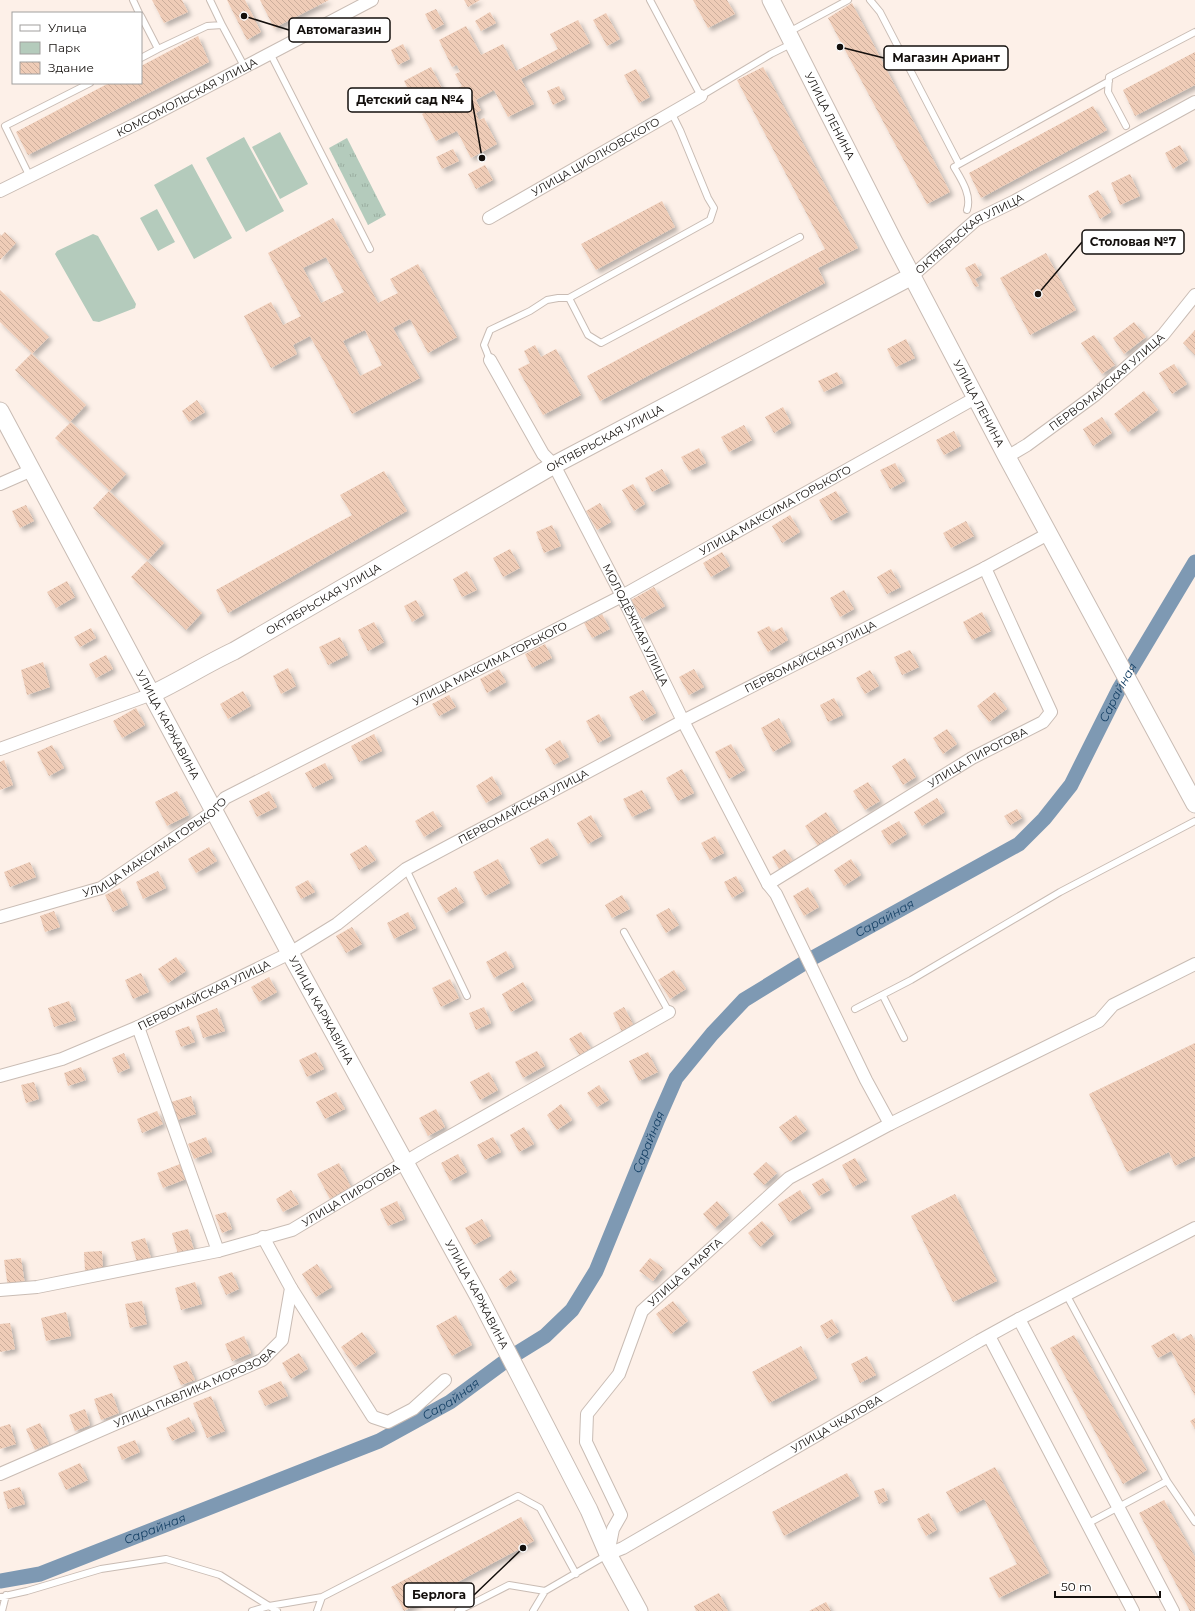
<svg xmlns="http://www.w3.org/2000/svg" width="1195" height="1611" font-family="Montserrat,sans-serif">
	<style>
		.green { fill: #b4cbbc }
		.park { fill: url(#park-tufts) }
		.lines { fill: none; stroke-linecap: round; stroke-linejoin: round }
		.canal { stroke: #7e99b3; stroke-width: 15 }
		.building { fill: url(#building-back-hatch); fill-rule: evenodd; filter: url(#shadow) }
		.lane-casing { stroke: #c9bcb4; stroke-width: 8 }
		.street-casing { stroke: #c9bcb4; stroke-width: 14 }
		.secondary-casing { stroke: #c9bcb4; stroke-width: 19 }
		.lane { stroke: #fff; stroke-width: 6 }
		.street { stroke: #fff; stroke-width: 12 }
		.secondary { stroke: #fff; stroke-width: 17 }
		.labels { text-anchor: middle; stroke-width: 3.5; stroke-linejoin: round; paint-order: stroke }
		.street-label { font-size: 11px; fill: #130f0c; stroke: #fff }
		.water-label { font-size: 12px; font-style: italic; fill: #154065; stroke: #fff }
		.leader { fill: none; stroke: #130f0c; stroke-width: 1.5 }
		.callout-dot { fill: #130f0c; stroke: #fff; stroke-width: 1.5 }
		.callout { fill: #fff; stroke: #130f0c; stroke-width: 1.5 }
		.callout-label { font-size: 12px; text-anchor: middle; font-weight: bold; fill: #130f0c }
	</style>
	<defs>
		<pattern id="park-tufts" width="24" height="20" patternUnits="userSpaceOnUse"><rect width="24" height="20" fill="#b4cbbc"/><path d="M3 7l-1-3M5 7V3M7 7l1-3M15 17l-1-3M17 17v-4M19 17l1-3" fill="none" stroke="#9aada0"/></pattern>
		<pattern id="building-back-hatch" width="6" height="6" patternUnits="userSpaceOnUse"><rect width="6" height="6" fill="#efccb7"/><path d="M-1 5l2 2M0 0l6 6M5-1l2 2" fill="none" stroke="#ccae9c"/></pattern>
		<filter id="shadow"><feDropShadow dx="3.5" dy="3.5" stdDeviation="2" flood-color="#0004"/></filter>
	</defs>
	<rect width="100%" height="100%" fill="#fdf0e8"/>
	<path class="green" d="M280 132 308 184 280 199 252 147Z
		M244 137 284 211 246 232 206 158Z
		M192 164 232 238 194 259 154 185Z
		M157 209 175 242 158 251 140 218Z
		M93 234 98 236 136 304 135 308 99 322 93 321 55 254 57 251Z"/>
	<path class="park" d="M347 138 386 215 368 225 329 148Z"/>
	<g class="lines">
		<path class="canal" id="s1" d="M0 1581 40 1574 379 1441 450 1402 511 1357 545 1336 572 1310 596 1271 658 1119 676 1078 712 1034 744 1000 809 960 1019 844 1044 819 1071 785 1119 689 1195 562"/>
	</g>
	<path class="building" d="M152 0H182L188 12 164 23Z
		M227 0H245L261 32 247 40Z
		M260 0H329L274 28Z
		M464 0H480L468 7Z
		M693 0H727L735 14 708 28Z
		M852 3 950 192 927 204 828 18Z
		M436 9 444 24 433 30 425 14Z
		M490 12 496 23 481 31 475 21Z
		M606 13 620 39 607 46 593 20Z
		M578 20 590 43 521 79 534 104 508 117 494 90 476 100 481 110 476 113 479 120 484 118 497 144 471 158 457 131 436 141 422 114 427 111 424 105 418 108 404 81 431 67 445 94 462 86 455 74 460 72 457 65 452 67 439 40 466 26 481 55 503 44 516 71 558 49 550 34Z
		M198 36 209 62 28 155 16 132 109 83H141V66Z
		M403 44 410 59 398 65 391 50Z
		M1195 52V85L1135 116 1123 90Z
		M763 67 858 248 818 268 825 283 600 401 587 376 825 249 737 80Z
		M636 69 650 97 639 103 624 75Z
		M559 86 565 99 553 105 547 91Z
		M1093 106 1107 130 981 198 969 173Z
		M1180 145 1188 160 1173 169 1165 153Z
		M453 149 459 161 442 169 436 157Z
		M485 165 493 180 476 189 468 174Z
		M1130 174 1140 196 1120 205 1111 183Z
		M1098 190 1111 212 1100 219 1088 196Z
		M662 201 675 227 596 270 581 244Z
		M333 218 378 303 398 293 390 279 418 264 457 337 428 353 410 319 393 328 420 378 352 414 310 336 293 345 297 354 271 368 244 316 271 302 283 325 301 316 268 253ZM326 257 344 292 321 303 303 268ZM365 330 382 365 360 376 343 341Z
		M5 232 16 243 0 260V234L1 236Z
		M1046 253 1076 310 1030 335 1000 278Z
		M975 263 982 275 975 279 979 286 975 287 965 268Z
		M0 290 49 337 32 354 86 405 70 422 15 370 32 353 0 322Z
		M1134 322 1146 337 1124 354 1113 338Z
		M1195 330V355L1183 343Z
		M1094 335 1115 365 1102 374 1081 343Z
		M906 339 915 358 896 367 887 349Z
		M535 345 541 357 556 349 581 395 543 415 518 369 530 363 524 351Z
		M1174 364 1187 384 1172 394 1159 373Z
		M837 372 843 383 824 392 818 381Z
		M1144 391 1158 410 1128 432 1114 414Z
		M197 400 205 412 189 422 182 411Z
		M783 407 791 423 774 433 765 417Z
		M1102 417 1112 433 1093 446 1083 429Z
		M71 422 126 474 110 491 55 438Z
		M744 425 752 440 729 452 721 437Z
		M954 431 961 446 944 455 936 440Z
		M699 448 706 463 689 471 681 457Z
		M895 463 905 481 890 489 880 470Z
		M662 469 670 483 652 492 645 478Z
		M384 471 407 511 228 613 216 590 352 515 340 495Z
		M633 484 645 504 634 511 622 490Z
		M109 491 164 543 148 560 93 508Z
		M836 491 848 512 831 521 819 500Z
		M600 503 611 522 597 530 586 511Z
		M26 505 34 521 20 528 12 511Z
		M790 515 800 532 782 543 772 526Z
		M966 521 974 536 951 548 943 533Z
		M552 525 561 546 544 553 536 532Z
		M510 549 520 568 503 577 493 558Z
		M722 552 730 566 711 577 703 563Z
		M147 561 202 613 186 630 131 577Z
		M891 569 901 587 887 594 877 577Z
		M467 571 477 590 462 597 453 579Z
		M67 581 75 597 56 608 47 592Z
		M654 587 665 606 642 619 631 600Z
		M844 590 854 609 840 617 830 598Z
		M416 600 424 615 412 622 404 606Z
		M982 612 991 631 972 640 963 622Z
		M602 614 610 629 592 638 584 623Z
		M374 622 384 642 368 651 358 630Z
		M769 626 773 632 782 627 788 640 768 652 757 632Z
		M91 628 96 638 80 647 74 637Z
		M340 637 348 655 328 665 319 647Z
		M545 644 552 658 532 668 525 654Z
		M910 650 919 667 902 675 894 657Z
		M106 655 113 669 96 678 89 664Z
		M43 662 50 687 27 695 21 670Z
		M288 668 296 686 281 694 273 676Z
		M499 669 506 682 487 693 480 679Z
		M694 669 704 687 689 695 679 677Z
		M870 670 879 686 865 694 856 678Z
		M643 690 656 713 642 721 629 697Z
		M243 691 251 706 228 719 220 704Z
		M995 692 1007 709 989 722 977 706Z
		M449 695 456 707 439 716 432 704Z
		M834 698 843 715 828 722 820 705Z
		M136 708 145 725 122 738 113 721Z
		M599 714 611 736 598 743 586 721Z
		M779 718 791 742 773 752 761 728Z
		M947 729 957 744 943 754 933 738Z
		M374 734 382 751 359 762 351 746Z
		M560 740 569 757 554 765 545 749Z
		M731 744 745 770 729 779 715 752Z
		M52 745 64 768 49 776 37 752Z
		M905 758 916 777 903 785 892 766Z
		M4 760 13 785 0 790V762Z
		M325 763 333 778 313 788 305 773Z
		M682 769 694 793 678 801 666 778Z
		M492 776 502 794 486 803 476 786Z
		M868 782 880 801 865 810 853 791Z
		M642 790 651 808 632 817 623 799Z
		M177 791 189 815 167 826 155 802Z
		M269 791 277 807 257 817 249 801Z
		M937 798 945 812 922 826 914 812Z
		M1017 809 1022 818 1010 825 1004 816Z
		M433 811 442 826 424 837 415 821Z
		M826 812 839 833 818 846 805 826Z
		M591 815 602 836 588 844 577 823Z
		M899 821 907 834 889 845 881 831Z
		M715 836 724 853 710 860 701 843Z
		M548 838 558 855 539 865 530 848Z
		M366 845 376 860 359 870 350 854Z
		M209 847 217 861 196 873 188 859Z
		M785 849 796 866 782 874 772 857Z
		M498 859 510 883 485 896 473 872Z
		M851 859 861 875 844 886 834 870Z
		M30 862 36 877 10 887 4 872Z
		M158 871 166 888 143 899 136 882Z
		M736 876 744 891 732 898 724 882Z
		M308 880 315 892 301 899 295 887Z
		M456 887 464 902 446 913 437 898Z
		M808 887 819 907 804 916 793 896Z
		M120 888 128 905 113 912 105 895Z
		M622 895 630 909 612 918 605 905Z
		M669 908 679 925 666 933 656 915Z
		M54 911 60 927 45 932 40 916Z
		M408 912 416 928 394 939 387 923Z
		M352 927 362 944 346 953 336 936Z
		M506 951 514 967 494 978 486 962Z
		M176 957 186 971 168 983 158 969Z
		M674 970 686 989 670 999 658 980Z
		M141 973 149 992 133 999 125 980Z
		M269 977 277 992 259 1002 251 987Z
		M450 979 459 998 441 1007 432 988Z
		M523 982 533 1000 511 1012 502 994Z
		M69 1001 76 1020 54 1027 48 1008Z
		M484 1007 491 1023 476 1030 469 1013Z
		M624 1007 634 1026 622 1032 613 1013Z
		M217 1008 225 1031 203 1038 196 1016Z
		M189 1026 195 1042 181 1047 175 1031Z
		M581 1032 591 1048 580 1056 569 1039Z
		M1195 1043V1156L1175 1166 1169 1152 1127 1172 1089 1094Z
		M537 1051 545 1066 523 1078 515 1062Z
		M316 1052 324 1069 307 1077 299 1060Z
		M648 1052 658 1072 639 1081 629 1061Z
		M124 1053 130 1068 118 1073 112 1058Z
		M81 1067 86 1080 68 1086 64 1073Z
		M489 1072 498 1090 480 1100 470 1082Z
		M34 1082 39 1099 26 1103 21 1085Z
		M599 1085 609 1100 597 1107 587 1093Z
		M336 1092 345 1109 325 1119 316 1102Z
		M191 1096 196 1114 174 1121 168 1103Z
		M561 1104 572 1120 557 1130 547 1115Z
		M436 1109 445 1127 428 1136 419 1118Z
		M157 1111 163 1124 142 1133 137 1119Z
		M796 1115 807 1130 790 1142 779 1127Z
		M524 1127 534 1144 519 1152 510 1135Z
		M206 1137 212 1152 194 1159 188 1144Z
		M493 1137 501 1152 485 1160 477 1145Z
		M458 1154 467 1172 450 1181 441 1163Z
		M855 1158 867 1180 853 1187 842 1165Z
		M766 1162 777 1173 764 1185 753 1174Z
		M339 1163 352 1189 330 1199 317 1174Z
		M180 1164 186 1179 163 1188 157 1173Z
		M823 1178 830 1190 819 1196 812 1184Z
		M291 1190 299 1204 283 1212 276 1199Z
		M800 1190 811 1208 789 1222 778 1204Z
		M955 1194 997 1281 953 1302 911 1216Z
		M397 1201 405 1219 388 1226 380 1209Z
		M717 1201 729 1215 715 1228 703 1214Z
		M226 1212 232 1229 222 1233 215 1215Z
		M482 1219 491 1236 474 1245 465 1228Z
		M762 1221 774 1234 760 1247 748 1233Z
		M188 1229 194 1250 178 1254 172 1233Z
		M145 1238 151 1258 137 1262 131 1242Z
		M102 1251 103 1269 85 1271 84 1252Z
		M21 1258 25 1285 8 1287 4 1260Z
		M650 1258 663 1268 653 1281 639 1271Z
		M317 1264 332 1287 316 1297 302 1274Z
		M511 1270 517 1280 505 1288 499 1279Z
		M232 1272 239 1289 226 1295 218 1277Z
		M195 1282 202 1304 181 1310 175 1288Z
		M142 1301 147 1324 130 1328 125 1304Z
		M673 1301 688 1321 671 1334 656 1314Z
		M66 1312 71 1336 46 1341 41 1318Z
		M456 1315 472 1345 452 1356 436 1326Z
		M832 1319 839 1332 827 1339 820 1326Z
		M10 1323 15 1349 0 1352V1324Z
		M362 1332 376 1352 355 1367 341 1347Z
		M1174 1333 1178 1341 1191 1334 1195 1341V1396L1171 1351 1158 1358 1151 1346Z
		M1074 1335 1147 1470 1123 1484 1050 1348Z
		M244 1336 251 1353 232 1361 225 1344Z
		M801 1346 817 1378 769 1403 752 1372Z
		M299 1353 308 1369 291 1379 282 1363Z
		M867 1356 876 1375 860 1383 851 1364Z
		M187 1361 195 1380 181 1385 173 1366Z
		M281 1381 288 1396 265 1406 258 1391Z
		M112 1393 119 1413 101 1420 94 1399Z
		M211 1396 225 1431 207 1438 193 1403Z
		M85 1409 90 1425 75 1431 69 1415Z
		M189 1417 195 1431 172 1441 166 1428Z
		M1195 1418V1429L1190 1421Z
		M40 1423 49 1444 35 1450 26 1429Z
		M10 1424 16 1444 0 1449V1427Z
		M135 1440 140 1452 122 1460 117 1447Z
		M80 1463 88 1480 66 1490 58 1473Z
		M995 1467 1049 1573 999 1598 989 1578 1017 1564 984 1499 957 1513 946 1492Z
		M847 1473 859 1496 784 1536 772 1512Z
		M20 1487 25 1504 8 1509 3 1492Z
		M884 1488 888 1500 879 1504 874 1491Z
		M1164 1500 1195 1557V1610L1193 1611H1190L1139 1513Z
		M929 1513 937 1530 926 1536 917 1519Z
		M521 1517 534 1541 404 1611 391 1587Z
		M719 1593 728 1611H696L694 1606Z
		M826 1602 831 1611H809Z"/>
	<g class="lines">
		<g class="lane-casing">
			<path id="lane" d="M133 0 139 13
				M210 0 222 25
				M650 0 701 96 771 54 791 44
				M870 0 880 12 959 164
				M141 16 158 49 207 26 222 25 244 66
				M789 32 848 0
				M270 53 370 249
				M141 58 158 49
				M1126 126 1108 92 1109 77 1195 32
				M30 177 5 126 90 83
				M967 210C972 195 961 179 954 167L1109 81
				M569 298 710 220 714 208 708 198 680 130 672 114
				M490 360 484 345 490 330 530 311 547 300 558 298H569L588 335 601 343 800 237
				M406 869 467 996
				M624 932 669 1012
				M883 996 904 1038
				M855 1009 911 980 1060 892 1195 821
				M1066 1294 1167 1481
				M1087 1524 1167 1481 1195 1522
				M0 1597 27 1591 101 1569 166 1559 220 1575 277 1611
				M2 1611 6 1595
				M252 1611 269 1606 322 1597
				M317 1611 322 1597 518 1496 540 1508 576 1574
				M458 1611 509 1585 545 1591
				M533 1611 545 1591 607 1555"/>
		</g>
		<g class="street-casing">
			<g id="street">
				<path id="s2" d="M0 191 136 124 372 0"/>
				<path id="s3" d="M489 218 701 96"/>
				<path id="s4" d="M912 276 976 220 1015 201 1195 102"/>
				<path id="s5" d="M490 360 543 454 554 465 622 596 683 721 768 884 776 894 866 1080 890 1124"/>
				<path id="s6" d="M1007 457 1027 445 1095 395 1163 335 1195 295"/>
				<path d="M0 484 32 470"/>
				<path d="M0 749 152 694"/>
				<path id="s7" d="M768 884 972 758 1043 722 1051 712 985 568"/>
				<path id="s8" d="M0 917 101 888 214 811 225 798 622 596 977 397"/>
				<path d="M138 1027 218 1251"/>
				<path id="s9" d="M0 1076 62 1059 138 1027 290 953 337 924 406 869 683 721 985 568 1048 534"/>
				<path d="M291 1288 373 1417 388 1422 413 1409 445 1380"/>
				<path id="s10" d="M0 1290 37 1287 218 1251 292 1230 422 1152 669 1012"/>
				<path d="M1019 1319 1173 1611"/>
				<path d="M989 1336 1133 1611"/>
				<path id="s11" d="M0 1474 262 1360 282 1340 291 1288 263 1237"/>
				<path id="s12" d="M608 1554 613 1529 621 1515 586 1442 587 1414 619 1374 642 1311 789 1178 890 1124 1099 1021 1113 1005 1195 964"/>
				<path id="s13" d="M608 1554 623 1548 979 1341 1019 1319 1195 1228"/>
			</g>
		</g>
		<g class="secondary-casing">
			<g id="secondary">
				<path id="s14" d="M771 0 893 240 1007 457 1195 804"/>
				<path id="s15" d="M0 411 290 953 479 1297 589 1510 608 1554 639 1611"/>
				<path id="s16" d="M152 694C180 681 206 664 234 651L554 465 912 276"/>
			</g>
		</g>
		<use href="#lane" class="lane"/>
		<use href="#street" class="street"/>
		<use href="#secondary" class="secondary"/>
	</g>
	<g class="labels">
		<g class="street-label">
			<text dy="4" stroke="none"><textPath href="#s2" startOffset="209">КОМСОМОЛЬСКАЯ УЛИЦА</textPath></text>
			<text dy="4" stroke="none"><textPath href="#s14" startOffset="130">УЛИЦА ЛЕНИНА</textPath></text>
			<text dy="4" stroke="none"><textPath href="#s3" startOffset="123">УЛИЦА ЦИОЛКОВСКОГО</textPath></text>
			<text dy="4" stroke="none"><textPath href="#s4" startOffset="72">ОКТЯБРЬСКАЯ УЛИЦА</textPath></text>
			<text dy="4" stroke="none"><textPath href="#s6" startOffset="125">ПЕРВОМАЙСКАЯ УЛИЦА</textPath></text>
			<text dy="4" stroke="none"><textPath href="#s14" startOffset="454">УЛИЦА ЛЕНИНА</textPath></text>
			<text dy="4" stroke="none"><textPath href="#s16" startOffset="520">ОКТЯБРЬСКАЯ УЛИЦА</textPath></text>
			<text dy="4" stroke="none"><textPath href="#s8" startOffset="880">УЛИЦА МАКСИМА ГОРЬКОГО</textPath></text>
			<text dy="4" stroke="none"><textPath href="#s16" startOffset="196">ОКТЯБРЬСКАЯ УЛИЦА</textPath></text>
			<text dy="4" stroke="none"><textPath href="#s5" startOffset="303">МОЛОДЁЖНАЯ УЛИЦА</textPath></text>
			<text dy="4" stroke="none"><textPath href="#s9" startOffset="916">ПЕРВОМАЙСКАЯ УЛИЦА</textPath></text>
			<text dy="4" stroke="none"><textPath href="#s8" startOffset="556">УЛИЦА МАКСИМА ГОРЬКОГО</textPath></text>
			<text dy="4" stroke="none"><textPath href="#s15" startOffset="356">УЛИЦА КАРЖАВИНА</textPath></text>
			<text dy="4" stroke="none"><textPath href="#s7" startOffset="245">УЛИЦА ПИРОГОВА</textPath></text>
			<text dy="4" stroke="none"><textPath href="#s9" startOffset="592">ПЕРВОМАЙСКАЯ УЛИЦА</textPath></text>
			<text dy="4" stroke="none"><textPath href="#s8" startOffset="172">УЛИЦА МАКСИМА ГОРЬКОГО</textPath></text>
			<text dy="4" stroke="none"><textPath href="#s9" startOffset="220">ПЕРВОМАЙСКАЯ УЛИЦА</textPath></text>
			<text dy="4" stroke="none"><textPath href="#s15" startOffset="680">УЛИЦА КАРЖАВИНА</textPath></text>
			<text dy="4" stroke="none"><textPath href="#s10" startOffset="367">УЛИЦА ПИРОГОВА</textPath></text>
			<text dy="4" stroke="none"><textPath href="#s12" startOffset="327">УЛИЦА 8 МАРТА</textPath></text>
			<text dy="4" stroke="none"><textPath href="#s15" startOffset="1004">УЛИЦА КАРЖАВИНА</textPath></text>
			<text dy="4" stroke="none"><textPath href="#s11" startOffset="213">УЛИЦА ПАВЛИКА МОРОЗОВА</textPath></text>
			<text dy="4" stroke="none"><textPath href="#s13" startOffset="263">УЛИЦА ЧКАЛОВА</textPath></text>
		</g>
		<g class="water-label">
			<text dy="4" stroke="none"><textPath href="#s1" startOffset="1496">Сарайная</textPath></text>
			<text dy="4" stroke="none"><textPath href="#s1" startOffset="1160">Сарайная</textPath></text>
			<text dy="4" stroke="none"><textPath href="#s1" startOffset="824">Сарайная</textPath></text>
			<text dy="4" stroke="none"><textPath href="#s1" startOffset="488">Сарайная</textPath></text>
			<text dy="4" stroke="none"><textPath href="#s1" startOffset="164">Сарайная</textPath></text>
		</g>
	</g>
	<path class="leader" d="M244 16L289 30M840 47L884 58M482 158L472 100M1038 294L1082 242M523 1548L474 1595"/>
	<g class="callout-dot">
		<circle cx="244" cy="16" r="4"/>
		<circle cx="840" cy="47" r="4"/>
		<circle cx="482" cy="158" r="4"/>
		<circle cx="1038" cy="294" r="4"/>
		<circle cx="523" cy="1548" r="4"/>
	</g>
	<g class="callout">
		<rect x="289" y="18" width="101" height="24" rx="4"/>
		<rect x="884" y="46" width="124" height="24" rx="4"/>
		<rect x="348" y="88" width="124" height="24" rx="4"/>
		<rect x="1082" y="230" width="102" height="24" rx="4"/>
		<rect x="404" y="1583" width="70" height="24" rx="4"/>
	</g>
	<g class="callout-label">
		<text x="339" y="34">Автомагазин</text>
		<text x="946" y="62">Магазин Ариант</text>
		<text x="410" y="104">Детский сад №4</text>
		<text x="1133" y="246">Столовая №7</text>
		<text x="439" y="1599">Берлога</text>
	</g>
	<rect x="12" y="12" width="130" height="72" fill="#ffffff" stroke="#a19f9e"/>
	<rect x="20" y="25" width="20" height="6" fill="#ffffff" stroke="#a19f9e"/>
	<text x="48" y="32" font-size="12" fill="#130f0c">Улица</text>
	<rect x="20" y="42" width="20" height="12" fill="#b4cbbc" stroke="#a19f9e"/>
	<text x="48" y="52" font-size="12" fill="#130f0c">Парк</text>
	<rect x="20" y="62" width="20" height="12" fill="url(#building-back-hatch)" stroke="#a19f9e"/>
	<text x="48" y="72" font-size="12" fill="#130f0c">Здание</text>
	<path d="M1055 1591v6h105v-6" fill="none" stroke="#130f0c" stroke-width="2"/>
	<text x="1061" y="1591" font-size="12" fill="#130f0c" stroke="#ffffff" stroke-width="3" paint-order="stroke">50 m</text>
</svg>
